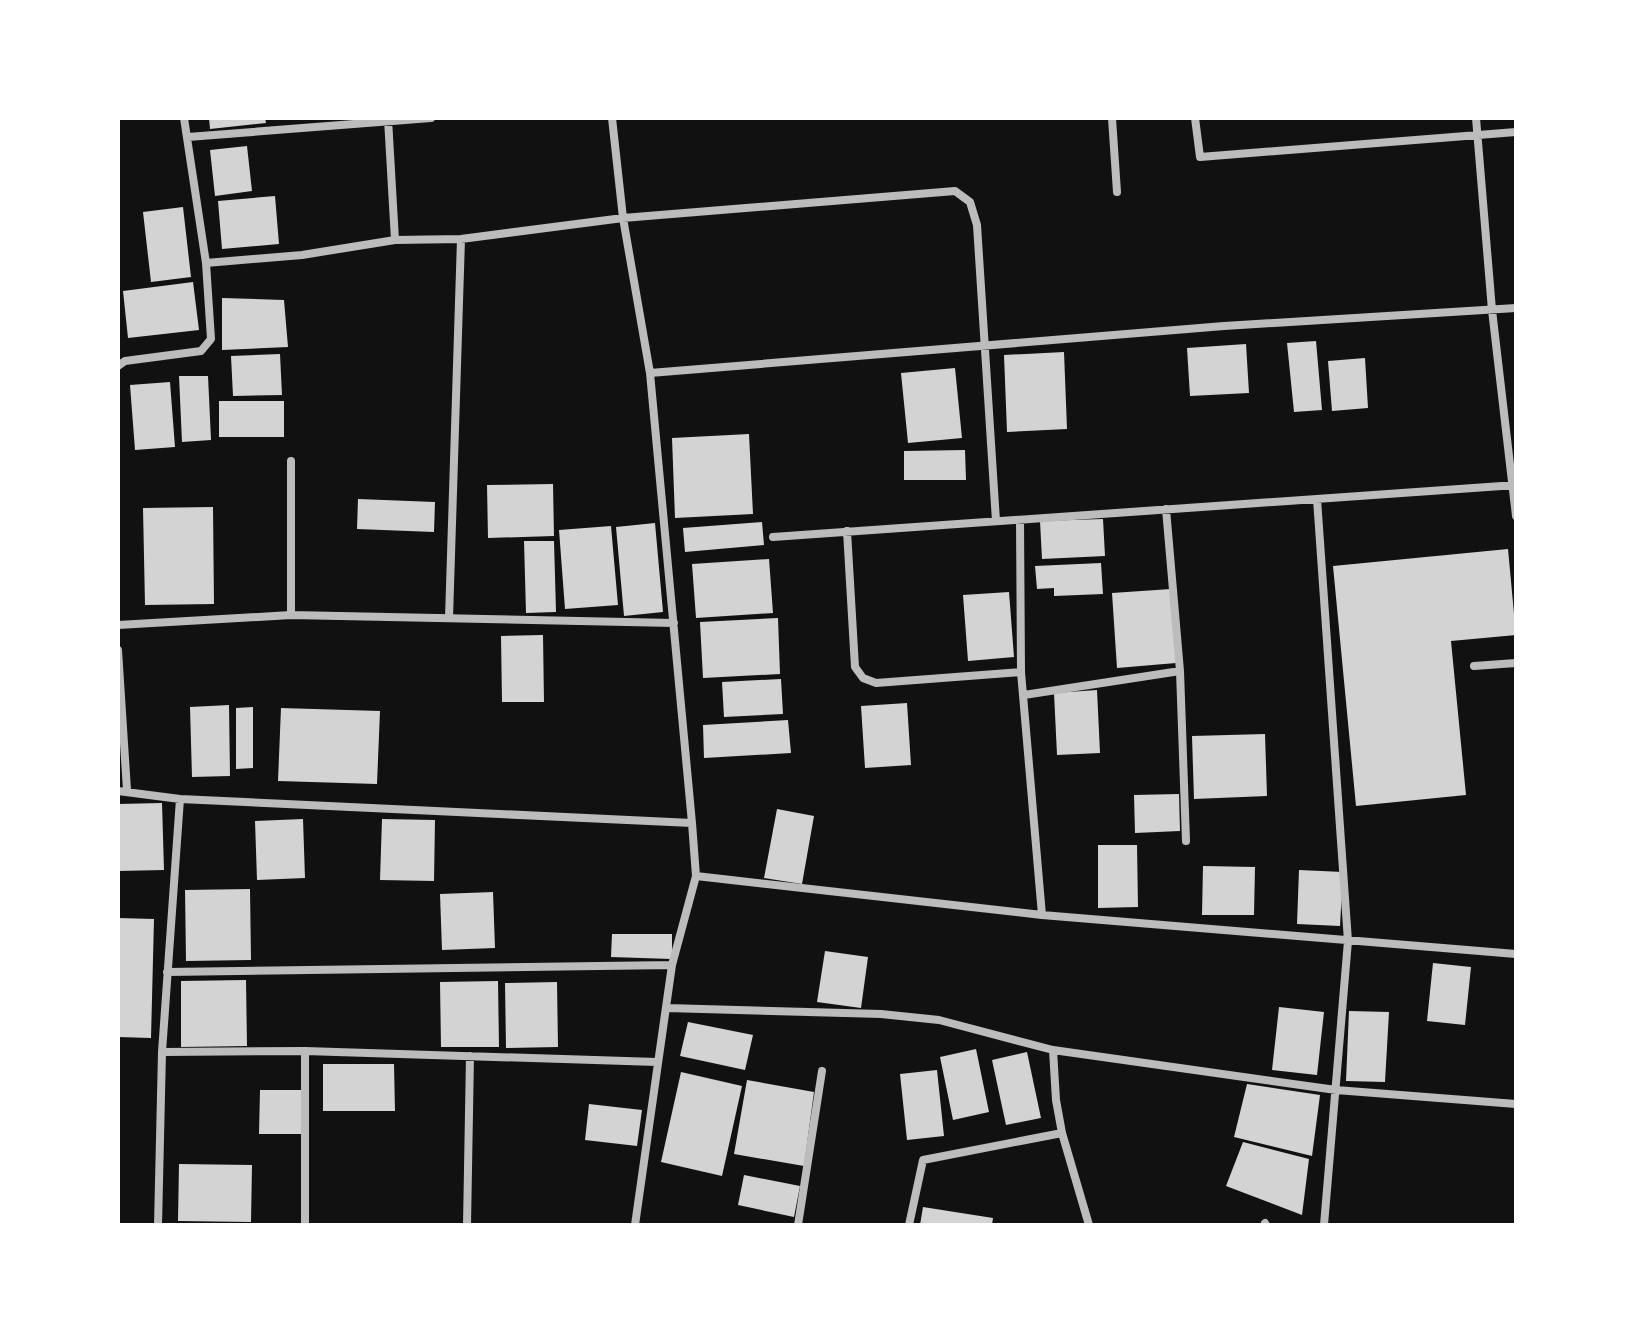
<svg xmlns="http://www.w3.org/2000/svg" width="1634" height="1343" font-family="'Roboto Serif',serif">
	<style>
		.building { fill: #d3d3d3 }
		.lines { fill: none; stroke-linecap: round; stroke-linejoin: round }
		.minor { stroke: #bcbcbc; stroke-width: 8 }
	</style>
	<rect width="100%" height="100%" fill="#111"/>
	<path class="building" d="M209 118H265L266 123 210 129Z
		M247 146 252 191 215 196 210 150Z
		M275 196 279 244 222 249 218 201Z
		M183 207 191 277 151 282 143 212Z
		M193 282 199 330 128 338 123 291Z
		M222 298 284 300 288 347 222 350Z
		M1316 341 1322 410 1294 412 1287 343Z
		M1246 344 1249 393 1190 396 1187 348Z
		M1064 352 1067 429 1007 432 1004 355Z
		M280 354 282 395 233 396 231 356Z
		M1365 358 1368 408 1332 411 1328 361Z
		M955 368 962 438 908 443 901 373Z
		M179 376H208L211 440 182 442Z
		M170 382 175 447 135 450 130 385Z
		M219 401H284V437H219Z
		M749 434 753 514 675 518 672 438Z
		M965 450 966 480H904V451Z
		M553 484 554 536 488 538 487 485Z
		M358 499 435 502 434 532 357 529Z
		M213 507 214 604 145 605 143 508Z
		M1103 519 1105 556 1042 559 1040 521Z
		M762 522 764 545 685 552 683 528Z
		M655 523 663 612 624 616 616 527Z
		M611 526 618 605 565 609 559 530Z
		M524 541H554L556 612 526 613Z
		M1508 549 1516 635 1451 641 1466 795 1356 806 1333 566Z
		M769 559 773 613 696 618 692 564Z
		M1101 563 1103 594 1054 596V588L1037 589 1035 566Z
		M1171 589 1176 663 1117 668 1112 593Z
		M1009 592 1014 657 968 661 963 595Z
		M778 618 780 674 703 678 700 622Z
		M543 635 544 702H502L501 636Z
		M781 679 783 714 724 717 722 682Z
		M1097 690 1100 753 1057 755 1054 693Z
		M907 703 911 765 865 768 861 706Z
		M229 705 230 776 192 777 190 707Z
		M253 707V768L236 769V708Z
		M281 708 380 711 377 784 278 781Z
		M788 720 791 753 704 758 703 725Z
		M1265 734 1267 796 1194 799 1192 736Z
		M1179 794 1180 831 1135 833 1134 795Z
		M162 803 164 870 118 871V804Z
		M777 809 814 816 802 884 764 878Z
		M303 819 305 878 257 880 255 821Z
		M382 819 435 820 434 881 380 880Z
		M1098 845H1137L1138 907 1098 908Z
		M1203 866 1255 867 1254 915H1202Z
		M1299 870 1343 872 1340 926 1297 924Z
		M250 889 251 960 186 961 185 890Z
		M493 892 495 948 442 950 440 894Z
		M118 918 154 919 151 1038 118 1037Z
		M612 934H672V959L611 957Z
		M825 951 868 957 861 1008 817 1002Z
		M1433 963 1471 967 1465 1025 1427 1021Z
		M246 980 247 1046 181 1047V981Z
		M498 981 499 1047H441L440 982Z
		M557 982 558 1047 506 1048 505 983Z
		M1279 1007 1324 1012 1317 1075 1272 1070Z
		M1349 1011 1389 1012 1385 1082 1346 1081Z
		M688 1022 753 1035 745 1070 680 1056Z
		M976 1049 989 1112 953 1120 940 1057Z
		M1027 1052 1041 1118 1006 1125 992 1060Z
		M323 1064H394L395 1111H323Z
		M937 1070 944 1136 907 1140 900 1074Z
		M681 1072 742 1086 722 1176 661 1162Z
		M747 1080 814 1092 804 1166 734 1154Z
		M1247 1084 1320 1095 1312 1156 1234 1137Z
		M260 1090H305V1134H259Z
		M589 1104 642 1110 637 1146 585 1140Z
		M1243 1142 1309 1159 1302 1215 1226 1186Z
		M179 1164 252 1165 251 1222 178 1221Z
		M744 1175 800 1186 794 1217 738 1205Z
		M923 1207 993 1218 992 1225H920Z"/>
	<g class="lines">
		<path class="minor" d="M612 118 623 218 650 373 1224 326 1516 308
			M1112 118 1117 192
			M1195 118 1200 157 1516 132
			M1476 118 1492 310 1516 516
			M388 119 395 240
			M188 137 431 118
			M206 263 302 255 395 240 461 239 623 218 955 191 970 202 977 225 996 521
			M118 366 125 361 201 351 211 339 206 263 184 118
			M650 373 692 823
			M291 461V615
			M1317 499 1348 941 1324 1225
			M1020 520 1021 672 1042 915
			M847 531 855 667 863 678 876 683 1021 672
			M773 537 1516 485
			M449 618 461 239
			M118 625 291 615 674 623
			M118 650 127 790
			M1474 666 1516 663
			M1180 671 1186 841
			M1024 695 1180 671 1166 509
			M118 791 180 799 692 823 696 876 672 965 635 1225
			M696 876 1042 915 1516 954
			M167 972 672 965
			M667 1008 881 1014 939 1020 1053 1050 1336 1090 1516 1104
			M1053 1050 1056 1100 1062 1133
			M162 1052 305 1051 657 1062
			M1265 1223 1266 1225
			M158 1225 162 1052 180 799
			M305 1225V1051
			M467 1225 470 1056
			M798 1225 822 1071
			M909 1225 923 1160 1062 1133 1089 1225"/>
	</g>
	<rect width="1634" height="1343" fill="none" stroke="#ffffff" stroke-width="240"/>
</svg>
